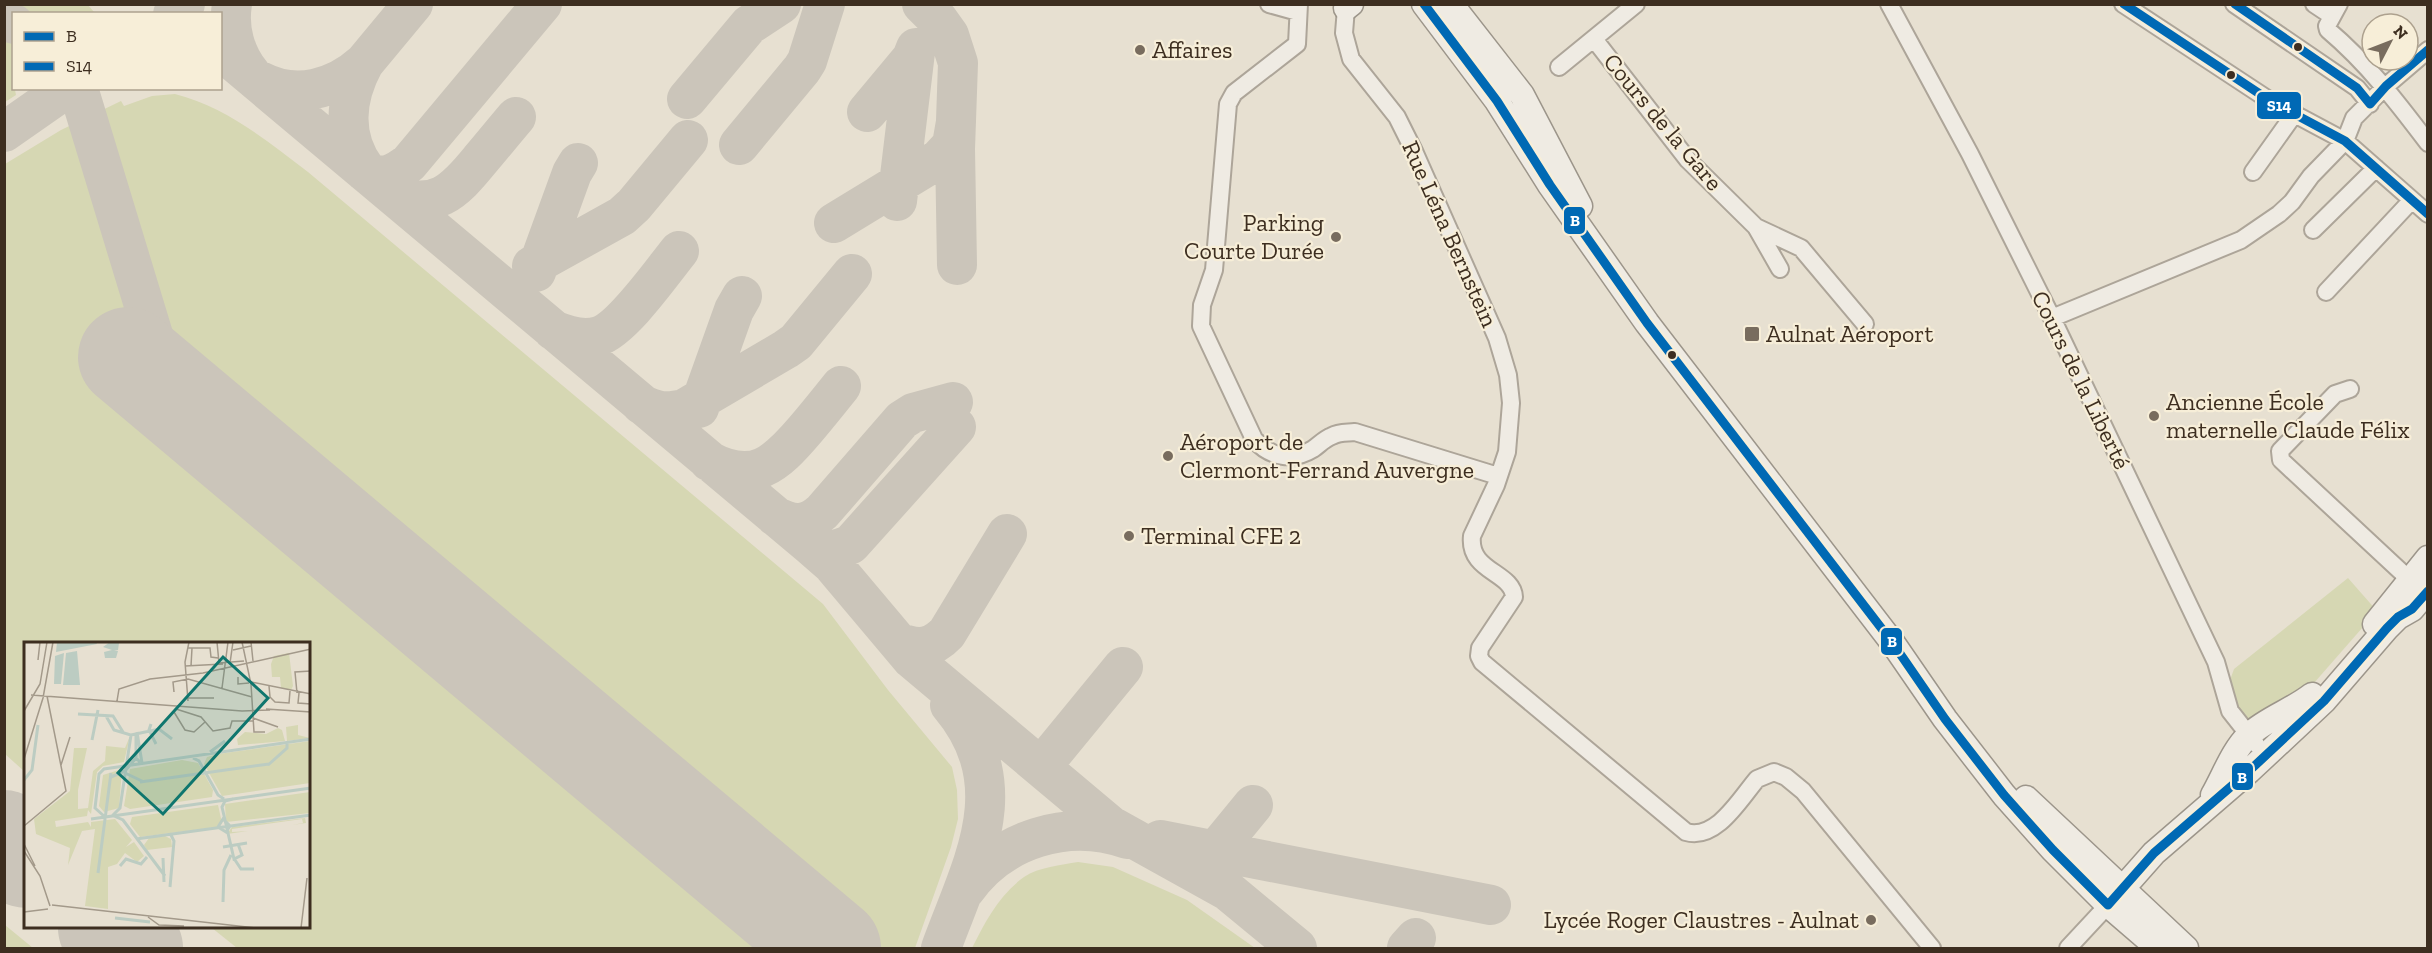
<svg xmlns="http://www.w3.org/2000/svg" width="2432" height="953" font-family="'Zilla Slab',serif">
	<style>
		.green { fill: #d6d7b3 }
		.lines { fill: none; stroke-linecap: round; stroke-linejoin: round }
		.taxiway { stroke: #cbc5ba; stroke-width: 40 }
		.runway { stroke: #cbc5ba; stroke-width: 100 }
		.street-casing { stroke: #ada599; stroke-width: 20 }
		.secondary-casing { stroke: #9c958a; stroke-width: 27 }
		.street { stroke: #efebe3; stroke-width: 16 }
		.secondary { stroke: #efebe3; stroke-width: 24 }
		.bus-1-casing { stroke: #f7eed8; stroke-width: 14 }
		.bus-2-casing { stroke: #f7eed8; stroke-width: 14 }
		.bus-1 { stroke: #0069b4; stroke-width: 9 }
		.bus-2 { stroke: #0069b5; stroke-width: 9 }
		.bus-dot { fill: #3d2e20; stroke: #f7eed8; stroke-width: 2 }
		.poi-dot { fill: #786c5e; stroke: #f7eed8; stroke-width: 2 }
		.labels { text-anchor: middle; stroke-width: 4.5; stroke-linejoin: round; paint-order: stroke }
		.poi-label { font-size: 24px; fill: #3d2e20; stroke: #f7eed8; text-anchor: start }
		.street-label { font-size: 24px; fill: #3d2e20; stroke: #f7eed8 }
		.inset-river { fill: none; stroke: #bcccc2; stroke-width: 3 }
		.inset-road { fill: none; stroke: #a3998a; stroke-width: 1.5 }
		.view { fill: #0f766e; fill-opacity: 0.15; stroke: #0f766e; stroke-width: 3 }
		.inset-edge { fill: none; stroke: #3d2e20; stroke-width: 3 }
		.line-badge { stroke: #f7eed8; stroke-width: 2 }
		.badge-label { font-size: 16px; text-anchor: middle; font-weight: bold; fill: #fff }
	</style>
	<rect width="100%" height="100%" fill="#e7e0d1"/>
	<path class="green" d="M5 4 88 5 94 12 93 14H14V88L18 89 15 90 16 95 5 102Z
		M175 94C226 107 266 140 308 172L823 604 888 690 952 767 957 790 958 819 951 847 915 948H237L212 928H309V644H26L25 772 5 754V164L61 130 121 101 124 106 152 96Z
		M2348 578 2377 611 2307 691 2250 721 2242 716 2229 683 2234 669Z
		M1078 862 1113 867 1187 900 1255 948H972C985 922 999 895 1024 877 1039 867 1061 865 1078 862Z
		M4 925H5L33 948H5Z"/>
	<g class="lines">
		<path class="taxiway" d="M232 4C228 28 235 55 251 74
			M922 4 939 21 949 35 958 63 955 149 957 265
			M173 14 185 4
			M4 20 14 24
			M220 50 810 545 832 564 912 659 1111 826 1228 891 1297 948
			M364 63 413 4
			M260 81C296 100 335 89 364 63 345 98 341 137 366 170
			M78 88 171 394
			M687 99 749 25 781 4
			M867 112 912 58 916 48
			M4 132 67 88
			M739 145 802 69 807 61 825 4
			M364 171C383 180 393 175 409 163L542 4
			M393 195C435 211 454 192 480 160 492 146 504 131 516 117
			M897 201 915 52
			M834 223 939 159 952 145 956 122
			M532 266 622 216 634 205 688 140
			M536 272 572 173 578 163
			M553 330C567 336 583 341 599 336 623 328 662 272 679 251
			M641 404C657 412 666 413 684 409L786 349 796 342 852 274
			M699 408 734 310 742 296
			M709 461C754 485 776 464 805 430 817 416 829 401 841 386
			M775 516C794 526 806 526 822 512L902 420 913 413 953 402
			M807 542C823 553 835 552 851 544L956 427
			M898 642C918 650 932 649 947 633L1007 534
			M1041 767 1123 667
			M1160 840 1491 905
			M1197 862 1212 855 1253 805
			M965 890C1001 839 1068 818 1127 839
			M941 948C972 863 1018 786 950 705
			M1407 948 1416 938"/>
		<path class="runway" d="M128 357 831 948
			M4 840 26 858
			M108 928 133 948"/>
		<g class="street-casing">
			<path id="street" d="M1269 4 1298 12
				M1299 4 1297 44 1234 93 1228 104 1214 270 1202 305 1201 326 1254 439C1269 457 1292 462 1313 449 1319 445 1324 439 1332 436 1339 432 1347 433 1355 432L1498 476
				M1889 4 1970 154 2052 318 2216 662 2230 711 2256 744
				M2123 4 2272 102 2345 141 2428 214
				M2234 4 2357 88 2370 104
				M2314 4 2332 16
				M2339 4 2327 26 2328 30C2367 63 2397 102 2428 143
				M1346 8 1344 33 1351 59 1397 117 1414 151 1497 338 1508 375 1511 403 1507 452 1496 485 1472 536C1468 572 1513 572 1514 597L1480 648 1479 656 1482 662 1686 832C1716 841 1740 799 1757 779L1774 772 1786 777 1803 791 1932 948
				M1594 39 1688 160 1756 227 1801 248 1865 324
				M1559 67 1636 4
				M2253 172 2295 113
				M1756 227 1780 269
				M2313 230 2376 168
				M2326 292 2412 200
				M2052 318 2241 240 2279 214 2292 202 2311 176 2345 141 2354 118 2386 86 2428 50
				M2350 389 2335 394 2280 451 2281 460 2410 580
				M2068 948 2108 905"/>
		</g>
		<g class="secondary-casing">
			<path id="secondary" d="M1424 4 1497 101 1550 185 1647 323 1892 642 1945 719 2004 795 2053 850 2108 905 2158 948
				M1451 4 1522 95 1580 206
				M1346 8 1351 4
				M2375 624 2428 558
				M2213 795C2224 776 2233 750 2249 735 2266 719 2293 710 2312 695
				M2026 798 2186 948
				M2108 905 2154 853 2249 771 2324 701 2387 628 2398 617 2412 609 2428 590"/>
		</g>
		<use href="#street" class="street"/>
		<use href="#secondary" class="secondary"/>
		<g class="bus-1-casing">
			<path id="bus-1" d="M1424 4 1497 101 1550 185 1647 323 1892 642 1945 719 2004 795 2053 850 2108 905 2154 853 2249 771 2324 701 2387 628 2398 617 2412 609 2428 591"/>
		</g>
		<g class="bus-2-casing">
			<path id="bus-2" d="M2124 4 2272 102 2345 141 2428 214
				M2235 4 2357 88 2370 104 2386 86 2428 50"/>
		</g>
		<use href="#bus-1" class="bus-1"/>
		<use href="#bus-2" class="bus-2"/>
	</g>
	<g class="bus-dot">
		<circle cx="2298" cy="47" r="5"/>
		<circle cx="2231" cy="75" r="5"/>
		<circle cx="1672" cy="355" r="5"/>
	</g>
	<g class="poi-dot">
		<circle cx="1140" cy="50" r="6"/>
		<circle cx="1336" cy="237" r="6"/>
		<rect x="1744" y="326" width="16" height="16" rx="3"/>
		<circle cx="2154" cy="416" r="6"/>
		<circle cx="1168" cy="456" r="6"/>
		<circle cx="1129" cy="536" r="6"/>
		<circle cx="1871" cy="920" r="6"/>
	</g>
	<g class="labels">
		<g class="poi-label">
			<text x="1152" y="58">Affaires</text>
			<text x="1324" y="231" text-anchor="end">Parking<tspan x="1324" dy="28">Courte Durée</tspan></text>
			<text x="1766" y="342">Aulnat Aéroport</text>
			<text x="2166" y="410">Ancienne École<tspan x="2166" dy="28">maternelle Claude Félix</tspan></text>
			<text x="1180" y="450">Aéroport de<tspan x="1180" dy="28">Clermont-Ferrand Auvergne</tspan></text>
			<text x="1141" y="544">Terminal CFE 2</text>
			<text x="1859" y="928" text-anchor="end">Lycée Roger Claustres - Aulnat</text>
		</g>
		<g class="street-label">
			<text transform="translate(1663 122) rotate(50)" y="8">Cours de la Gare</text>
			<text transform="translate(1450 234) rotate(66)" y="8">Rue Léna Bernstein</text>
			<text transform="translate(2081 380) rotate(64)" y="8">Cours de la Liberté</text>
		</g>
	</g>
	<g transform="translate(24 642)">
		<rect width="286" height="286" fill="#e7e0d1"/>
		<path d="M265 11 269 44 267 48 257 46 256 35H248L247 22 250 14ZM274 83V93L286 96 263 99 262 85ZM254 86 258 88 261 99 214 103 213 97 221 90 242 92ZM106 94 100 120 79 124 73 130 67 172 64 168 63 174 31 179 32 185 64 180 67 185V180L91 177 108 198 102 205 110 200 120 214 113 220 101 211 93 222 84 225V267L61 264 71 187 58 189 44 223 46 206 12 192 10 177 46 149 50 106H63L54 148V167L64 166 69 129 81 119 82 104 101 106ZM286 99V141L198 154 180 122 183 115 194 112ZM158 118 174 121 189 148 188 155 106 167 100 164 106 127ZM98 127 95 166 80 170 75 164 79 133ZM286 150V171L202 180 201 162ZM194 163 198 181 193 185 116 195 106 182 108 175ZM281 176 282 181 268 183 279 181 278 177 208 187V190L224 189 203 192 208 185ZM141 194 147 197 148 205 123 208 120 203 125 196Z" fill="#d6d7b3"/>
		<path d="M33 0H72L73 2 32 10ZM86 0 95 1 94 8H90L94 9 92 16H81L80 10 88 8 79 5ZM53 9 56 43H39L42 11ZM40 11 37 42H30L31 14Z" fill="#bcccc2"/>
		<path class="inset-river" d="M54 72 89 74 99 90M82 74 90 88 107 93 96 166 88 174M127 82 125 88 132 102M113 90 118 121M107 93 135 87 148 97M68 98 74 68M186 110 201 99M112 116V91M169 116 175 119 194 153 200 157M244 123 263 106V102M101 131 120 140M87 135 101 129 112 116 116 120M0 138 8 128 14 83M116 140 245 122M209 157 201 159 198 165 210 217 218 213 214 202M90 174 99 178 141 234M81 175 71 166 75 132 80 127 287 97M67 177 287 146M199 177 206 184 202 190 194 185ZM112 197 287 173M199 205 223 201M139 216 140 240M211 218 217 227H230M96 224 102 217 117 222 123 215M74 231 87 131M146 245 150 199 147 193M199 260 200 228 207 213M91 276 126 280"/>
		<path class="inset-road" d="M193 0 195 21 220 19M218 0 227 42 230 90H241M227 0 229 19M164 6H186L187 15 194 16M209 8 227 4M14 18 16 0M206 21 209 0M161 24 199 22M167 24 168 6M214 35V42L225 41M227 40 287 52M245 44 246 55 251 60 265 61 266 49M198 46 204 0M150 50 149 40 164 37 228 55M273 51 271 30 287 29M275 51 274 61 287 62M7 53 218 69 246 68M164 56H190M93 59 95 47 126 37 179 31 287 7M164 59 161 20 165 0M152 67 177 75 189 89 206 86 208 79H229M242 67 287 70M0 69 16 42 23 0M150 70 161 88 170 90 181 80M229 76 254 85M0 117 19 56 29 0M37 123 46 95M0 184 42 149 23 54M0 202 11 224M0 209 16 234 26 264M28 263 233 286M0 270 24 267M124 275 135 283 160 284M277 286 283 236"/>
		<path class="view" d="M199 15 244 56 139 172 94 131Z"/>
		<rect width="286" height="286" class="inset-edge"/>
	</g>
	<g class="line-badge">
		<rect x="2256" y="91" width="46" height="29" rx="6" fill="#0069b5"/>
		<rect x="1563" y="206" width="23" height="29" rx="6" fill="#0069b4"/>
		<rect x="1880" y="627" width="23" height="29" rx="6" fill="#0069b4"/>
		<rect x="2231" y="762" width="23" height="29" rx="6" fill="#0069b4"/>
	</g>
	<g class="badge-label">
		<text x="2279" y="111">S14</text>
		<text x="1575" y="226">B</text>
		<text x="1892" y="647">B</text>
		<text x="2242" y="783">B</text>
	</g>
	<rect width="2432" height="953" fill="none" stroke="#3d2e20" stroke-width="12"/>
	<rect x="12" y="12" width="210" height="78" fill="#f7eed8" stroke="#ada18e" stroke-width="1.5"/>
	<rect x="24" y="32" width="30" height="9" fill="#0069b4" stroke="#ada18e" stroke-width="1.5"/>
	<text x="66" y="42" font-size="18" fill="#3d2e20">B</text>
	<rect x="24" y="62" width="30" height="9" fill="#0069b5" stroke="#ada18e" stroke-width="1.5"/>
	<text x="66" y="72" font-size="18" fill="#3d2e20">S14</text>
	<g transform="translate(2390 42) rotate(48)"><circle r="28" fill="#f7eed8" stroke="#ada18e" stroke-width="1.5"/>
	<path d="M0-4.5L10 22L0 15L-10 22Z" fill="#786c5e"/>
	<text y="-9" font-size="16" font-weight="bold" text-anchor="middle" fill="#3d2e20">N</text>
	</g>
</svg>
